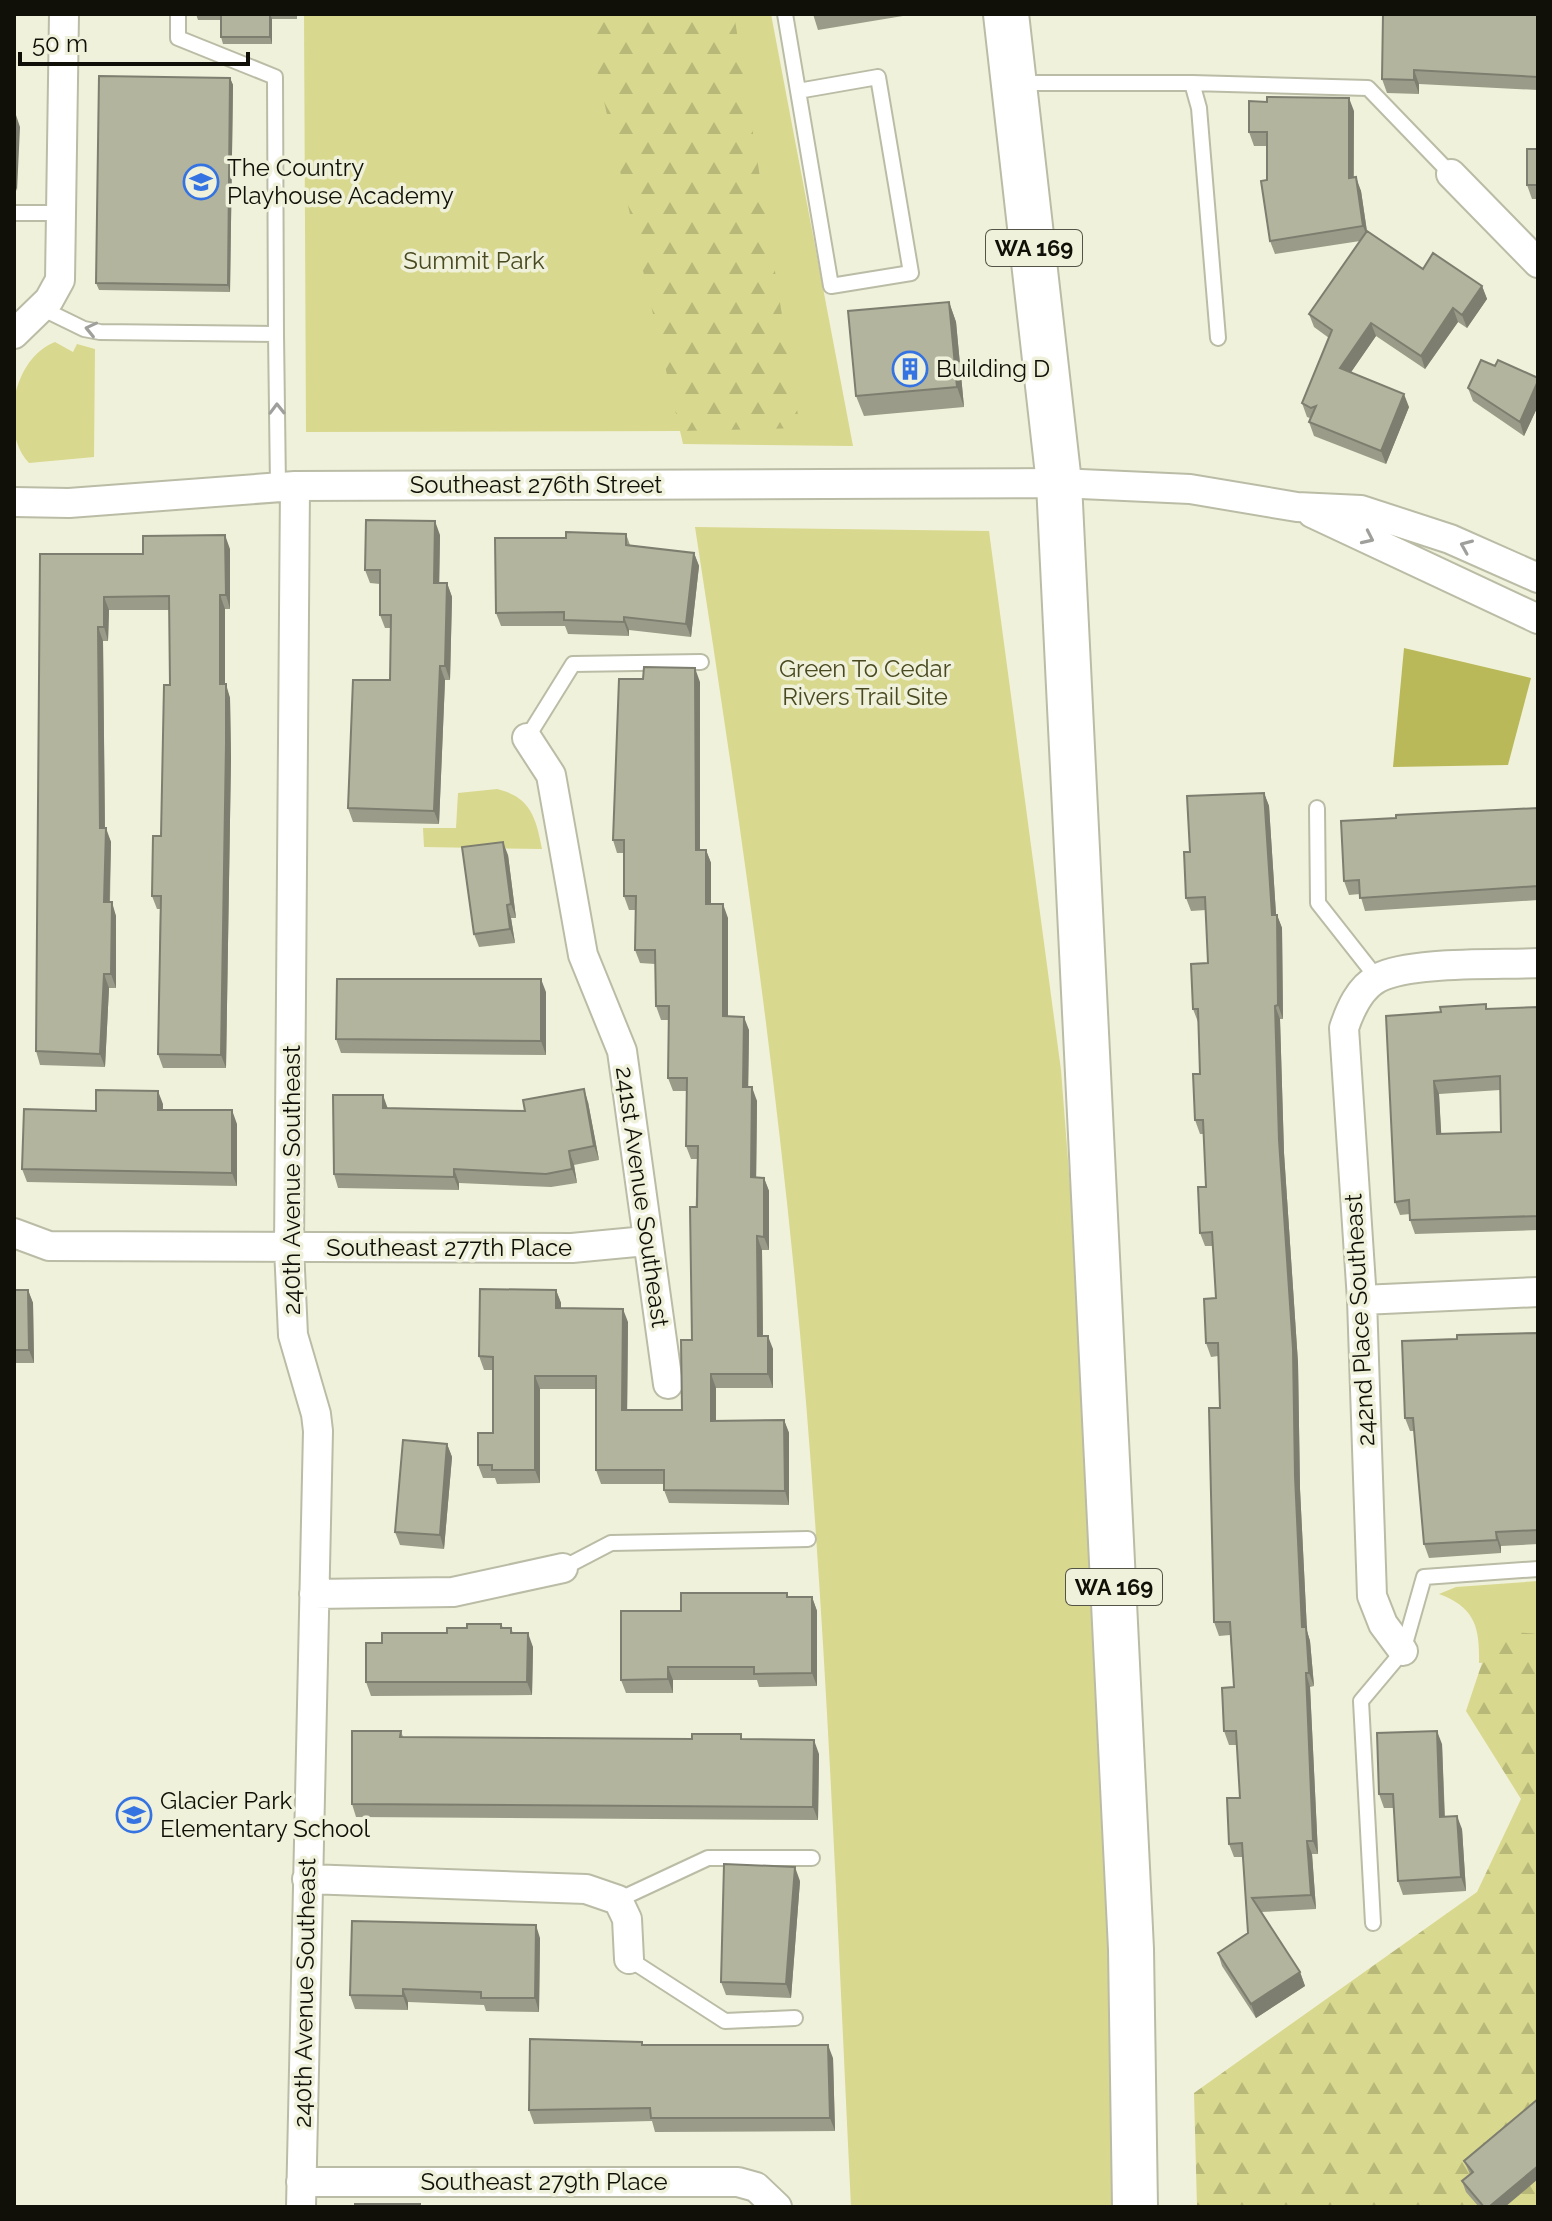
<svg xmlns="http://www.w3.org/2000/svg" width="1552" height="2221" font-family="Raleway,sans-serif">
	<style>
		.green { fill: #d8d88e }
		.forest { fill: url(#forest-firs) }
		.water { fill: #b9b959 }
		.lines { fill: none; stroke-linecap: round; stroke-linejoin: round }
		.service-casing { stroke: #bbbca6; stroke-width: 18 }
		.minor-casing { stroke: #bbbca6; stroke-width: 32 }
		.primary-casing { stroke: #bbbca6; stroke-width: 48 }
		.service { stroke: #fff; stroke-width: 14 }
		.minor { stroke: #fff; stroke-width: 28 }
		.primary { stroke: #fff; stroke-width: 44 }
		.wall { fill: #9a9b88; fill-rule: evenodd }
		.shaded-wall { fill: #7d7e6f }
		.building { fill: #b3b49e; stroke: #7d7e6f; stroke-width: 2; fill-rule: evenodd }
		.oneway { stroke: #9f9f9c }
		.labels { text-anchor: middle; stroke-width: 7; stroke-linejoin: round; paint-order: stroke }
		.shield { fill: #f0f1da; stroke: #535447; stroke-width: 2 }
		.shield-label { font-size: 22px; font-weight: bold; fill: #101008 }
		.poi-label { font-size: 24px; fill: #101008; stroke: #f0f1da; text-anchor: start }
		.park-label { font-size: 24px; fill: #494921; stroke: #f0f1da }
		.street-label { font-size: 24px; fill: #101008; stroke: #f0f1da }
	</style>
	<defs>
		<pattern id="forest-firs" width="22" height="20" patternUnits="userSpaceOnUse" patternTransform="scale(2)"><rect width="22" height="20" fill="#d8d88e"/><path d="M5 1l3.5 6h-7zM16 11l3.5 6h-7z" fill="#b8b879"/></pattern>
	</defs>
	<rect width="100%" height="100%" fill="#f0f1da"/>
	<path class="green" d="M304 14H771L853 446 683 444 680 431 306 432Z
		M55 342 73 352 77 344 95 349 94 457 29 463C0 433 11 359 55 342Z
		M695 527 989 531 1061 1070 1094 1497 1130 2207H851C838 1939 828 1670 806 1402 782 1109 740 818 695 527Z
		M497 789C531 797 536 818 542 849L424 847 423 828H456L458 793Z
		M1538 1581V1631L1519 1660 1479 1663C1480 1626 1474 1607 1439 1594L1456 1587Z"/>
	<path class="forest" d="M589 14H734L800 428 680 431 585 19Z
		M1493 1630 1538 1634V2207H1197L1194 2093 1477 1892 1521 1799 1466 1711Z"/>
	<path class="water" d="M1404 648 1531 678 1508 765 1393 767Z"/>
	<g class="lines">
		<g class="service-casing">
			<path id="service" d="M178 14V38L275 77 276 334
				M785 14 831 286 911 273 878 77 798 91
				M1020 83H1192L1199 108 1218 338
				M1192 83 1368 88 1451 174
				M14 213H62
				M41 308 84 329 100 332 276 334 278 487
				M527 738 573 664 701 662
				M1317 808 1318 903 1377 978
				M563 1568 611 1543 808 1539
				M618 1900 708 1858H812
				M1373 1923 1361 1701 1403 1651 1424 1577 1538 1569
				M629 1959 725 2021 795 2018"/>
		</g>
		<g class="minor-casing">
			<path id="minor" d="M1451 174 1538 263
				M14 334 49 300 60 280 64 14
				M295 486 289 1248 293 1335 316 1414 318 1431 301 2207
				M14 502 69 503 295 486 1059 483 1190 489 1297 507 1361 510 1450 539 1538 578
				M1312 513 1538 619
				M527 738 551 775 583 955 622 1051 668 1384
				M14 1233 49 1246 572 1248 646 1241
				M1362 1300 1538 1292
				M314 1594 453 1592 563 1568
				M1403 1651 1383 1624 1372 1596 1362 1300 1344 1028C1350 1010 1359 988 1378 978 1410 961 1499 965 1538 963
				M307 1879 586 1889 618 1900 627 1919 629 1959
				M301 2182H738L756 2187 777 2207"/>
		</g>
		<g class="primary-casing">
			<path id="primary" d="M1006 14 1059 483 1131 1949 1135 2207"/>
		</g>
		<use href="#service" class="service"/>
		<use href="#minor" class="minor"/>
		<use href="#primary" class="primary"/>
	</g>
	<path class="wall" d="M196 14H297V19H272V44H223L221 37V20H198Z
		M813 14H915L818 30Z
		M1538 14V90L1419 84V94L1387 93 1382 79Z
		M230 78 233 85 230 292 99 290 96 283Z
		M1354 111V177L1361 191 1367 231 1423 269 1482 286 1487 299 1467 328 1458 322 1425 369 1376 336 1351 372 1409 407 1386 464 1314 436 1309 422 1310 418 1307 417 1302 403 1329 338 1314 327 1309 314 1360 241 1275 254 1270 241 1267 180V146H1254L1249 132Z
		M1538 149V199H1532L1527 185Z
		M949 302 956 322 964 407 864 416 856 396Z
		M1495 366 1538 378V406L1524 436 1473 401 1468 388Z
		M626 534 630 545 694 553 699 566 691 637 629 630V636L568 634 565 626H501L496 613 566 538Z
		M440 535 439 583H447L452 597 450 680H445L439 824 353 822 348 808 390 680 391 628H385L380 615V584L370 583 365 570Z
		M230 549V609H225V684L230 698 231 758 226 1068H163L158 1054 160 909H157L152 896 161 836 170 685 169 610H109L108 641H103L105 828 111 842 110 902 116 916V988H109L105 1067 40 1065 36 1051 40 554H143Z
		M700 682V850H706L711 863V904L728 918V1016L749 1030 748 1087 757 1101 756 1177 764 1178 769 1191V1250H762L763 1336 773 1349V1388H716V1421L784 1420 789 1433V1505L669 1503 664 1490V1484H601L596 1470V1389H540V1483L497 1484 495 1478H483L478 1465 493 1433V1370H484L479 1356 556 1290 561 1303V1308L628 1322 627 1410H682L692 1340 697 1159H691L686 1146V1091H673L668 1078V1020H661L656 1006 655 964 640 963 635 950 636 910H629L624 896V853H617L613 840Z
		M1264 793 1269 806 1276 915H1277L1282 928 1283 1019H1280L1284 1153 1298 1363 1300 1489 1307 1631 1310 1641 1314 1686 1310 1687 1318 1854H1312L1316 1909 1261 1912 1300 1972 1305 1986 1256 2018 1222 1966 1218 1953 1248 1933 1243 1857H1234L1229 1844 1240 1798 1237 1745H1229L1224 1731 1234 1687 1230 1635 1219 1636 1214 1622 1220 1408 1218 1356 1211 1357 1206 1343 1216 1298 1213 1246H1205L1200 1233 1206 1187 1204 1134H1200L1195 1120 1200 1074 1198 1022 1193 1009 1208 963 1206 910 1191 911 1186 898Z
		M1538 808V900L1365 911 1360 894 1349 895 1344 881Z
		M508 855 516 918H511L515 943 479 947 474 934Z
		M546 992V1055L341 1053 336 1039Z
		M1538 1007V1230L1415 1234 1410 1220V1214L1400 1215 1395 1202 1441 1012ZM1500 1090 1501 1132 1441 1134 1439 1094Z
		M588 1102 599 1160 574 1165 577 1183 551 1187 459 1183V1190L338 1188 334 1174 387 1108 525 1111Z
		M163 1104V1110L237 1124V1186L27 1182 22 1169Z
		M14 1290H28L33 1303 34 1363H14Z
		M1538 1333V1544L1501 1546V1553L1429 1558 1424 1544 1414 1431H1410L1405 1418 1457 1339Z
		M447 1444 452 1457 444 1549 400 1545 395 1532Z
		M789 1597H812L817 1611V1686L759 1687 757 1680H673V1693H626L621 1680 681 1611Z
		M501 1624 503 1628H511L513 1633 533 1647 532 1695 371 1696 366 1682 382 1643 447 1633 467 1628Z
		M401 1731 403 1737 743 1739 819 1754 818 1820 356 1817 352 1804Z
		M1442 1744 1445 1817 1462 1829 1466 1891 1403 1895 1398 1881 1394 1808H1384L1379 1794Z
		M800 1881 791 1998 726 1995 721 1982Z
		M540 1938 539 2012 486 2011 484 2005 408 2002V2010L355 2009 350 1995Z
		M642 2042 643 2045 833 2058 835 2131 655 2132 652 2121 534 2124 529 2110Z
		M1464 2161 1506 2206 1538 2207H1479L1466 2192 1462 2181 1470 2174Z"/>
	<path class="shaded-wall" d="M270 14 272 19V44L270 37Z
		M14 15 16 115 20 127 17 191 14 182Z
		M1414 70 1419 84V94L1414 80Z
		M230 78 233 85 230 292 228 285Z
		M1349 98 1354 111 1353 191 1349 178Z
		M1356 177 1361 191 1368 239 1363 226Z
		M1482 286 1487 299 1467 328 1462 315Z
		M949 302 956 322 964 407 957 387Z
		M1453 308 1458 322 1425 369 1421 356Z
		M1371 323 1376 336 1345 381 1340 368Z
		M1538 381V406L1524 436 1520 422Z
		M1404 394 1409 407 1386 464 1381 451Z
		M435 521 440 535 439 596 434 583Z
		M225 535 230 549V609L226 595Z
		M694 553 699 566 691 637 686 624Z
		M447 583 452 597 450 680 445 666Z
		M220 595 225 609V698L220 684Z
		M104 597 109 610 108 641 104 627Z
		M624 617 629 630V636L624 622Z
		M98 627 103 641 105 841 100 828Z
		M440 666 445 680 439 824 434 811Z
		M695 668 700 682V863L696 850Z
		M226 684 230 698 231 758 226 1068 221 1055Z
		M1264 793 1269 806 1277 929 1272 915Z
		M106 828 111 842 109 916 104 902Z
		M503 842 508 855 516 918 511 904Z
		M706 850 711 863V918L706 904Z
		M112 902 116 916V988L111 974Z
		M723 904 728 918V1030L723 1016Z
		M507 905 511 918 515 943 510 929Z
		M1277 915 1282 928 1283 1019 1278 1005Z
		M104 974 109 988 105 1067 100 1054Z
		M541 979 546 992V1055L541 1041Z
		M1275 1006 1280 1019 1284 1153 1298 1363 1300 1489 1307 1631 1310 1641 1314 1686 1309 1673 1302 1627 1279 1140Z
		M744 1017 749 1030 748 1101 743 1087Z
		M1434 1081 1439 1094 1442 1147 1437 1134Z
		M752 1087 757 1101 756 1191 751 1177Z
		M584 1089 588 1102 599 1160 594 1146Z
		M158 1091 163 1104 162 1124 158 1110Z
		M383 1095 388 1109 383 1108Z
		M232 1110 237 1124V1186L232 1173Z
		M569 1151 574 1165 577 1183 572 1169Z
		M454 1169 459 1183V1190L454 1177Z
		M764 1178 769 1191V1250L764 1237Z
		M757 1236 762 1250 763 1349 758 1336Z
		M28 1290 33 1303 34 1363 29 1350Z
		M556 1290 561 1303V1322L556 1308Z
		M623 1309 628 1322 627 1424 622 1410Z
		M768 1336 773 1349V1388L768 1374Z
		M711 1374 716 1388V1434L711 1421Z
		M535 1376 540 1389V1483L535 1470Z
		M784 1420 789 1433V1505L785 1491Z
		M447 1444 452 1457 444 1549 440 1535Z
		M1496 1532 1501 1546V1553L1497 1540Z
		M812 1597 817 1611V1686L812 1673Z
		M528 1633 533 1647 532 1695 527 1682Z
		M668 1667 673 1680V1693L668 1679Z
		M1306 1673 1310 1687 1318 1854 1313 1841Z
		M1437 1731 1442 1744 1445 1830 1440 1817Z
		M814 1740 819 1754 818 1820 813 1807Z
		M1457 1816 1462 1829 1466 1891 1461 1877Z
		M1307 1841 1312 1854 1316 1909 1311 1895Z
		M795 1867 800 1881 791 1998 786 1984Z
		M536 1925 540 1938 539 2012 535 1998Z
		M1300 1972 1305 1986 1256 2018 1251 2004Z
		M403 1989 408 2002V2010L403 1996Z
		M828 2045 833 2058 835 2131 830 2118Z
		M1538 2166V2179L1505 2207 1490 2206Z"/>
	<path class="building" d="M221 14H270V37H221Z
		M1383 14H1538V77L1414 70V80L1382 79Z
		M99 76 230 78 228 285 96 283Z
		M1267 97 1349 98V178L1356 177 1363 226 1270 241 1261 181 1267 180V132H1249V101L1267 102Z
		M1527 149H1538V185H1527Z
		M1367 231 1423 269 1433 253 1482 286 1462 315 1453 308 1421 356 1371 323 1340 368 1404 394 1381 451 1309 422 1316 406 1311 408 1302 403 1332 330 1309 314Z
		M949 302 957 387 856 396 848 311Z
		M1481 360 1495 366 1498 360 1538 378V381L1520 422 1468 388Z
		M366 520 435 521 434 583H447L445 666H440L434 811 348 808 353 680H390L391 615H380V570H365Z
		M566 532 626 534V545L694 553 686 624 624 617V622L564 620V612L496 613 495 538H566Z
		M225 535 226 595H220V684H226V744L221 1055 158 1054 161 896H152L153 836H161L164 685H170L169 596 104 597V627H98L100 828H106L104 902H112L111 974H104L100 1054 36 1051 40 554H143V536Z
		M644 667 695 668 696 850H706V904H723V1016L744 1017 743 1087H752L751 1177 764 1178V1237L757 1236 758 1336H768V1374H711V1421L784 1420 785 1491 664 1490V1470H596V1376H535V1470H492V1465H478V1433H493V1357L479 1356 480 1289 556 1290V1308L623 1309 622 1410H682L681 1340H692L690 1207H697L698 1146H686L687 1078H668L669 1006H656L655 950H635L636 896H624V840H613L619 679H643Z
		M1264 793 1272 915H1277L1278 1005 1275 1006 1279 1140 1293 1349 1295 1476 1302 1627H1306L1309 1673H1306L1313 1841H1307L1311 1895 1252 1898 1300 1972 1251 2004 1218 1953 1248 1933 1242 1843 1229 1844 1227 1798H1240L1236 1731H1224L1222 1688 1234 1687 1230 1622H1214L1209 1408H1220L1218 1343H1206L1204 1299 1216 1298 1212 1232 1200 1233 1198 1187H1206L1203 1120H1195L1193 1074H1200L1198 1009H1193L1191 964 1208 963 1205 897 1186 898 1184 852H1190L1187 796Z
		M1538 808V886L1360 898 1359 880 1344 881 1341 821 1396 818V815Z
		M503 842 511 904 507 905 510 929 474 934 462 847Z
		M337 979H541V1041L336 1039Z
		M1486 1004V1009L1538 1007V1216L1410 1220 1409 1200 1395 1202 1386 1016 1441 1012 1440 1007ZM1500 1076 1501 1132 1437 1134 1434 1081Z
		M584 1089 594 1146 569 1151 572 1169 546 1174 454 1169V1177L334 1174 333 1095H383V1108L525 1111 523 1100Z
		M96 1090 158 1091V1110H232V1173L22 1169 24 1109 96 1111Z
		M14 1290H28L29 1350H14Z
		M1538 1333V1530L1496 1532 1497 1540 1424 1544 1413 1418H1405L1402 1341 1457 1339V1335Z
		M403 1440 447 1444 440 1535 395 1532Z
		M681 1593H787V1597H812V1673L754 1674V1667H668V1679L621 1680V1611H681Z
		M467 1624H501V1628H511V1633H528L527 1682H366V1643H382V1633H447V1628H467Z
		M352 1731H401L400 1737 692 1739V1734H741V1739L814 1740 813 1807 352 1804Z
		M1437 1731 1440 1817 1457 1816 1461 1877 1398 1881 1393 1794H1379L1377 1733Z
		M724 1864 795 1867 786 1984 721 1982Z
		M352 1921 536 1925 535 1998H481V1992L403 1989V1996L350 1995Z
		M530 2039 642 2042V2045H828L830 2118H651L650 2108 529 2110Z
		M1538 2099V2166L1490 2206 1538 2207H1484L1462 2181 1473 2172 1464 2161Z
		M355 2204H420V2207H355Z"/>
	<defs><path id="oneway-chevron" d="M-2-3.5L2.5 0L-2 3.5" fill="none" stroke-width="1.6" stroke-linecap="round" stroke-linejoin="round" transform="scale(2)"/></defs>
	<g class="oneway">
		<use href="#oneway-chevron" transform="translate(91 329) rotate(-167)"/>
		<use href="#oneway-chevron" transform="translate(277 409) rotate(-91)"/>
		<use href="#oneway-chevron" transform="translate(1368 538) rotate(25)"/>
		<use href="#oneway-chevron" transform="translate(1466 546) rotate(-157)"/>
	</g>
	<defs>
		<g id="school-ring" transform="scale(1.8)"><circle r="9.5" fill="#f0f1da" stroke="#3473e1" stroke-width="1.5"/><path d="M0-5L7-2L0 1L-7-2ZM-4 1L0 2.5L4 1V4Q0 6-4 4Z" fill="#3473e1"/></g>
		<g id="building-ring" transform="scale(1.8)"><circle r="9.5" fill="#f0f1da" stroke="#3473e1" stroke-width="1.5"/><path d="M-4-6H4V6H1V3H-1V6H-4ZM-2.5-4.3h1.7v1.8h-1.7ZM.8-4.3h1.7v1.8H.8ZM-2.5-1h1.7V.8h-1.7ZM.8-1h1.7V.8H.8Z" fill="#3473e1"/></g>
	</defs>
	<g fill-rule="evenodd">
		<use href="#school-ring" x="201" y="182"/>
		<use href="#building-ring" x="910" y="369"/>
		<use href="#school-ring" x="134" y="1815"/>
	</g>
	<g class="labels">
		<g class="shield">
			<rect x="986" y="230" width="96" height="36" rx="6"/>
			<rect x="1066" y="1569" width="96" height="36" rx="6"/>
		</g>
		<g class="shield-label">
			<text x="1034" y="256">WA 169</text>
			<text x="1114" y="1595">WA 169</text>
		</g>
		<g class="poi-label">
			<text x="227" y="176">The Country<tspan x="227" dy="28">Playhouse Academy</tspan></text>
			<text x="936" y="377">Building D</text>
			<text x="160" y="1809">Glacier Park<tspan x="160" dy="28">Elementary School</tspan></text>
		</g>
		<g class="park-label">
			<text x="474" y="269">Summit Park</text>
			<text x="865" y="677">Green To Cedar<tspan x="865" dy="28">Rivers Trail Site</tspan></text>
		</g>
		<g class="street-label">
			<text x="536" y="493">Southeast 276th Street</text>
			<text transform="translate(292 1180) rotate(-90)" y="8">240th Avenue Southeast</text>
			<text transform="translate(642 1197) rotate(82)" y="8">241st Avenue Southeast</text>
			<text x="449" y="1256">Southeast 277th Place</text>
			<text transform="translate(1360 1320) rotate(-93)" y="8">242nd Place Southeast</text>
			<text transform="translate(305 1993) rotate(-89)" y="8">240th Avenue Southeast</text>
			<text x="544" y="2190">Southeast 279th Place</text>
		</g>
	</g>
	<rect width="1552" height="2221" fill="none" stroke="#101008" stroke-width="32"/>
	<path d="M20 52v12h228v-12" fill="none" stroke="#101008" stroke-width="4"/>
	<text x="32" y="52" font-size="24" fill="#101008" stroke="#f0f1da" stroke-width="6" paint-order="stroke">50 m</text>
</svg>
